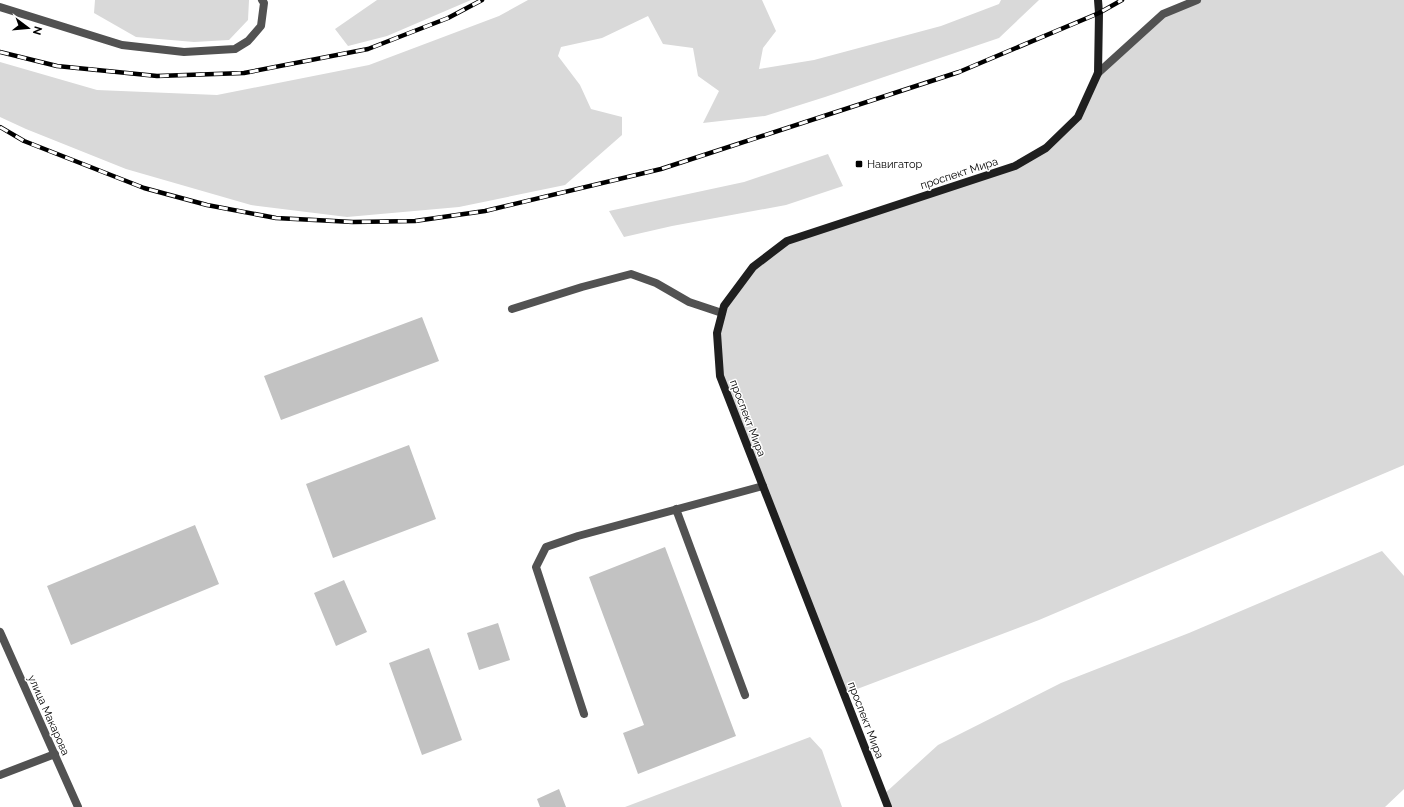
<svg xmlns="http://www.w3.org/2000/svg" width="1404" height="807" font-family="Raleway,sans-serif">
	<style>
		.green { fill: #d9d9d9 }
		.building { fill: #c2c2c2 }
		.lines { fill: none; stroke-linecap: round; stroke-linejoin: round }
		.service { stroke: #525252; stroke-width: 8 }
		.minor { stroke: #525252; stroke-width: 8 }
		.secondary { stroke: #1f1f1f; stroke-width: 8 }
		.rail-casing { stroke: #000; stroke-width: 4.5 }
		.rail { stroke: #fff; stroke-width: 3; stroke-dasharray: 9; stroke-linecap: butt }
		.poi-dot { fill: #000; stroke: #fff; stroke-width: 1.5 }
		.labels { text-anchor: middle; stroke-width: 3; stroke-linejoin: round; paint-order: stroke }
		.poi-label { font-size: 11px; fill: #000; stroke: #fff; text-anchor: start }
		.street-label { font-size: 11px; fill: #000; stroke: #fff }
	</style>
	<rect width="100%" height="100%" fill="#fff"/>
	<path class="green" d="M95 0H249L248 20 229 40 194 42 136 37 94 13Z
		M377 0H471L387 36 348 46 335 29Z
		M528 0H762L776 31 763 48 759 69 814 60 941 26 999 4 1001 0H1039L999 38 825 97 765 116 703 123 719 91 698 76 693 48 663 44 648 16 602 38 561 47 558 56 580 85 591 109 622 117V135L565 185 459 207 347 217 251 205 126 169 26 129 0 117V62L97 90 217 95 369 65 499 16Z
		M1197 0H1404V465L1039 620 844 694 720 376 717 333 724 306 753 267 787 241 1015 166 1046 148 1078 117 1098 73 1163 14Z
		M828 154 843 186 786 205 672 226 624 237 609 211 744 182Z
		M1382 551 1404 576V789L1385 807H888L883 795 938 745 1061 683 1189 633Z
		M810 737 822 750 842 807H625Z"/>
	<path class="building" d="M422 317 439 361 281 420 264 376Z
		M409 445 436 519 333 558 306 484Z
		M195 525 219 584 71 645 47 586Z
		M665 547 736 736 638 774 623 733 644 725 589 577Z
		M344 580 367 632 336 646 314 593Z
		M498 623 510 660 479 670 467 633Z
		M429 648 462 740 422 755 389 663Z
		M559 789 566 807H540L537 799Z"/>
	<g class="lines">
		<path class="service" d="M0 7 122 45 184 52 235 49 248 41 261 26 264 3 262 0
			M1098 73 1163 14 1197 0
			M512 309 582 287 631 274 656 283 689 302 722 313
			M676 509 745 695
			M584 714 536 567 546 547 578 536 763 486"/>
		<path class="minor" d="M0 632 78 807
			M0 775 55 754"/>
		<path class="secondary" d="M888 807 720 376 717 333 724 306 753 267 787 241 1015 166 1046 148 1078 117 1098 73 1099 13 1098 0"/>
		<g class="rail-casing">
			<path id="rail" d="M0 52 57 66 157 76 244 73 368 49 448 18 482 0
				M0 127 24 141 144 188 207 205 276 218 353 222 415 221 485 211 661 169 959 72 1099 13 1122 0"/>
		</g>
		<use href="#rail" class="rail"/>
	</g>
	<rect class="poi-dot" x="855" y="160" width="8" height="8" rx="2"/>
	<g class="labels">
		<g class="poi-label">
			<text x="867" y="168">Навигатор</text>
		</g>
		<g class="street-label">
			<text transform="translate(959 173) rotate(-18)" y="4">проспект Мира</text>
			<text transform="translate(748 418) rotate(69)" y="4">проспект Мира</text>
			<text transform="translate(49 715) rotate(66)" y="4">улица Макарова</text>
			<text transform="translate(866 720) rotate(69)" y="4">проспект Мира</text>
		</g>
	</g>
	<g transform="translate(28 28) rotate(106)" stroke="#ffffff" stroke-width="3" paint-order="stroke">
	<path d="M0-3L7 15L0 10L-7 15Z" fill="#000000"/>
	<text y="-6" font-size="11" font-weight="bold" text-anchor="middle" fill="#000000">N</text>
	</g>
</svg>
